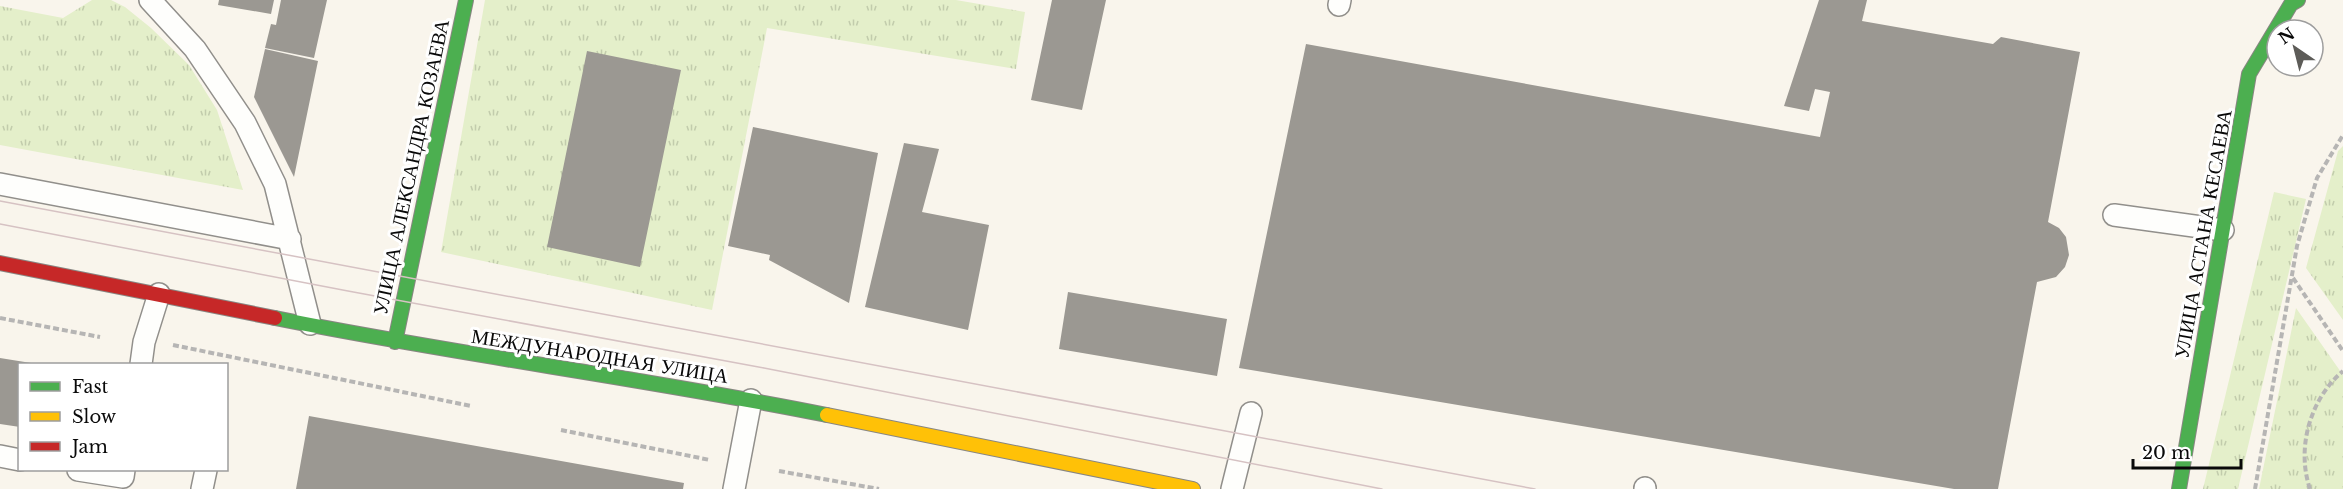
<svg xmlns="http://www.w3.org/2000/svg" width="2343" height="489" font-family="'Libre Baskerville',serif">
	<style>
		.grass { fill: url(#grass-tufts) }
		.building { fill: #9b9892 }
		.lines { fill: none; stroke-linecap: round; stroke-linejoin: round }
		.lane-casing { stroke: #918f8b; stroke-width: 24 }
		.fast-casing { stroke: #888682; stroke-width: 16 }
		.slow-casing { stroke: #888682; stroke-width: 16 }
		.jam-casing { stroke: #888682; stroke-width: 16 }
		.path { stroke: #b6b5b4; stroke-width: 4; stroke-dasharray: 6 3; stroke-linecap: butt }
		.lane { stroke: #fefefc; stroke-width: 21 }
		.fast { stroke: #4caf50; stroke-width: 14 }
		.slow { stroke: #ffc107; stroke-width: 14 }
		.jam { stroke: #c62828; stroke-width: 14 }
		.tram { stroke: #d6c2c3; stroke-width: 1.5 }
		.labels { text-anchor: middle; stroke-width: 6; stroke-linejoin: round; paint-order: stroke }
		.street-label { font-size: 20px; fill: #090909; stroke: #fff }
	</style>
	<defs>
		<pattern id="grass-tufts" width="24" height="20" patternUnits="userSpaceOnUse" patternTransform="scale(1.5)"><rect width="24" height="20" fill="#e4efca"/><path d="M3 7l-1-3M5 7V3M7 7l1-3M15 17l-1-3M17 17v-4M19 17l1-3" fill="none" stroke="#c2ccac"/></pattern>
	</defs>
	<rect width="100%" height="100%" fill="#f9f5ec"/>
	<path class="grass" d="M92 0H111L125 7 151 28 189 65 217 110 243 190 0 145V6L63 18Z
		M485 0H956L1025 12 1016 69 767 28 712 310 441 252Z
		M2343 146V320L2306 268 2338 151Z
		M2274 192 2306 199 2238 489H2203Z
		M2296 308 2343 375V489H2259Z"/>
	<path class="building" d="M219 0H274L271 14 218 5Z
		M281 0H327L314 58 265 48 271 24 276 25Z
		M1052 0H1106L1082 110 1031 100Z
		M1819 0H1867L1862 21 1993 44 2001 37 2080 52 2048 222 2059 228 2066 237 2069 255 2065 267 2056 277 2037 282 1998 489H1954L1239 368 1306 44 1820 137 1830 92 1815 89 1809 111 1784 106Z
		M265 49 318 61 294 177 254 97Z
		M587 51 681 70 640 267 547 247Z
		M753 127 878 153 849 303 769 260 770 255 728 246Z
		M904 143 939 149 922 212 989 225 968 330 865 307Z
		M1068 292 1227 319 1217 376 1059 349Z
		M0 358 31 363 20 364V427L0 424Z
		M309 416 684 483 683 489H296Z"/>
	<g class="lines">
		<g class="lane-casing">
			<path id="lane" d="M150 0 195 49 245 123 275 184 310 324
				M1339 5 1340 0
				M0 184 290 239
				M2114 215 2223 230
				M141 364 144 342 159 294
				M0 456 20 460
				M78 470 123 477 124 470
				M202 489 206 470
				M734 489 751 400
				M1232 489 1251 413
				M1645 489V488"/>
		</g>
		<g class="fast-casing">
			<path id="fast" d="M275 318C458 355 644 378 827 415
				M395 342 466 0
				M2179 489 2249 74 2291 4 2298 0"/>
		</g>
		<g class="slow-casing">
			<path id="slow" d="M827 415 1193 489"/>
		</g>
		<g class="jam-casing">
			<path id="jam" d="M0 263 275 318"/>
		</g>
		<path class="path" d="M2293 278 2343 351
			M0 318 100 337
			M173 345 471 406
			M561 430 710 460
			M779 471 879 489
			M2255 489 2297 246 2317 178 2343 135
			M2310 489C2296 448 2310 399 2343 371"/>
		<use href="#lane" class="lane"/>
		<use href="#fast" class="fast"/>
		<use href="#slow" class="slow"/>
		<use href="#jam" class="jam"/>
		<path class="tram" d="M0 201 1535 489
			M0 224 348 291 764 368 1382 489"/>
	</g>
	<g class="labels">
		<g class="street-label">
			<text transform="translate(411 167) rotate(-78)" y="7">УЛИЦА АЛЕКСАНДРА КОЗАЕВА</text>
			<text transform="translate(2203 234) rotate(-80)" y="7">УЛИЦА АСТАНА КЕСАЕВА</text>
			<text transform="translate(600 356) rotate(9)" y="7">МЕЖДУНАРОДНАЯ УЛИЦА</text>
		</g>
	</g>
	<rect x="18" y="363" width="210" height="108" fill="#ffffff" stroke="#9d9d9d" stroke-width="1.5"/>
	<rect x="30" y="382" width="30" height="9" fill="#4caf50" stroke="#9d9d9d" stroke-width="1.5"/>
	<text x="72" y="393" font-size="18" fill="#090909">Fast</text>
	<rect x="30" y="412" width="30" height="9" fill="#ffc107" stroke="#9d9d9d" stroke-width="1.5"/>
	<text x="72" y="423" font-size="18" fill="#090909">Slow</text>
	<rect x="30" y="442" width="30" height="9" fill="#c62828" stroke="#9d9d9d" stroke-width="1.5"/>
	<text x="72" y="453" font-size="18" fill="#090909">Jam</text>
	<g transform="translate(2295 48) rotate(325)"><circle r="28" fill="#ffffff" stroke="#9d9d9d" stroke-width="1.5"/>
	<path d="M0-4.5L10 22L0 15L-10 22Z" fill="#5d5c58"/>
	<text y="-9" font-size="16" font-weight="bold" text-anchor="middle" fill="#090909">N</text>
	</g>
	<path d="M2133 459v9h108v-9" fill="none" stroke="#090909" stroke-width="3"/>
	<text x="2142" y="459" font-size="18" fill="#090909" stroke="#ffffff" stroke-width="4.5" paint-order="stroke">20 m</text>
</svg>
